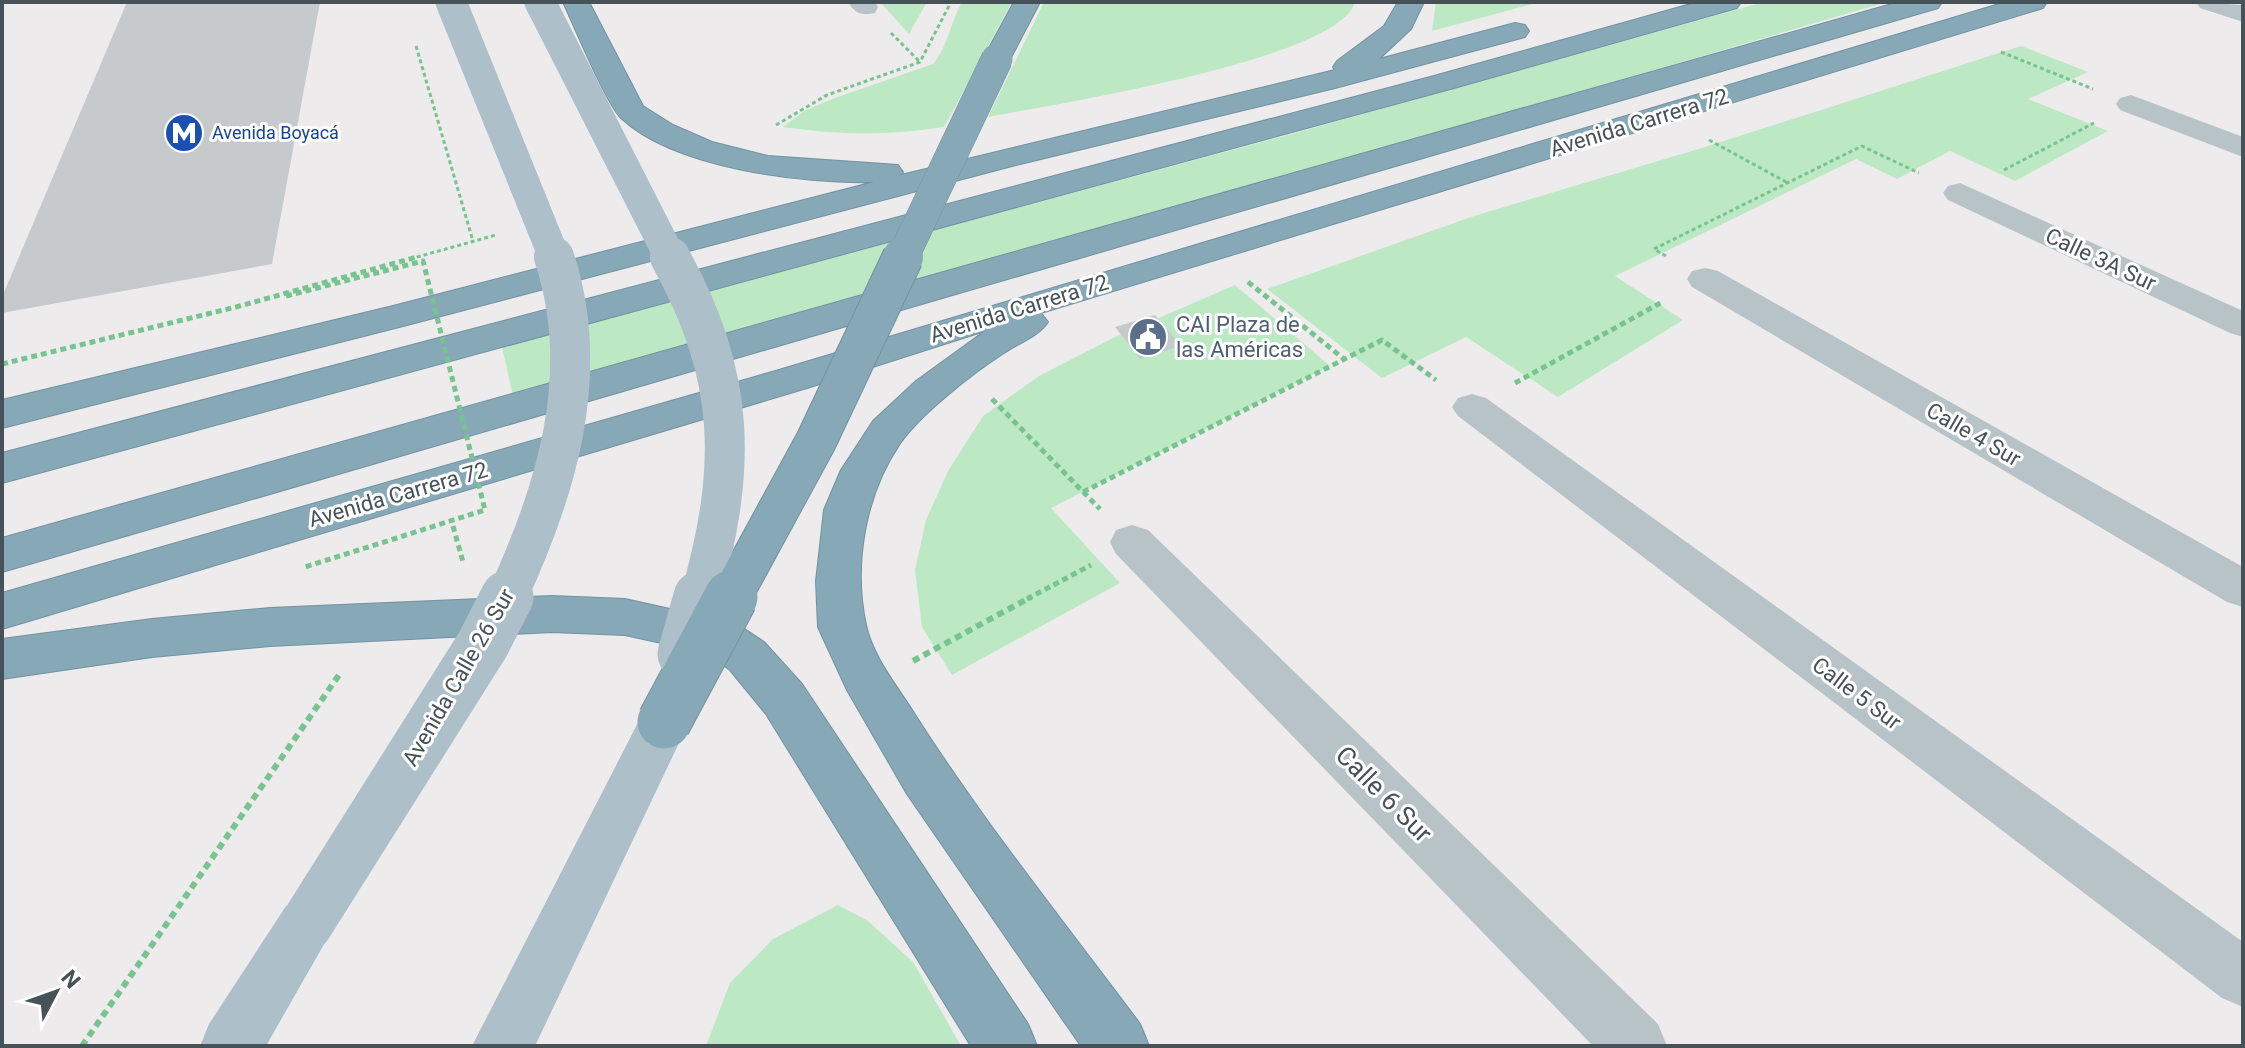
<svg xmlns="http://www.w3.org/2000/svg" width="2245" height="1048" font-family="Roboto,sans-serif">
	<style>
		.green { fill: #bce9c4 }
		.building { fill: #c6cacd }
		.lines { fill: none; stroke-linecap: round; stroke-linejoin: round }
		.highway-casing { stroke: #7293a2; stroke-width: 2 }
		.path-far2 { stroke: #77c48f; stroke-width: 3; stroke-dasharray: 4 3; stroke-linecap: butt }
		.path-far1 { stroke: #77c48f; stroke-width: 5; stroke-dasharray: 6 4; stroke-linecap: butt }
		.path { stroke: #77c48f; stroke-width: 6; stroke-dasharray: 7 5; stroke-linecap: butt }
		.street { fill: #b8c3c7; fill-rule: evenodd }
		.primary { fill: #adc0c9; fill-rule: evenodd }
		.highway { fill: #87a8b7; fill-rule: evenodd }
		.highway-bridge-far2-casing { stroke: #7293a2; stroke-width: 32; stroke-linecap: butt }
		.highway-bridge-far1-casing { stroke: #7293a2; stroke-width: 42; stroke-linecap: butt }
		.highway-bridge-casing { stroke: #7293a2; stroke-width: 55; stroke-linecap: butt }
		.path-bridge { stroke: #77c48f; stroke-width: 5; stroke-dasharray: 6 4; stroke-linecap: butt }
		.primary-bridge-far2 { stroke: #adc0c9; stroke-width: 31 }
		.primary-bridge-far1 { stroke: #adc0c9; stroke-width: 40 }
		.primary-bridge { stroke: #adc0c9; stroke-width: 53 }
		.highway-bridge-far2 { stroke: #87a8b7; stroke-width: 31 }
		.highway-bridge-far1 { stroke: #87a8b7; stroke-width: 40 }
		.highway-bridge { stroke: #87a8b7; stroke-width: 53 }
		.labels { text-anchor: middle; stroke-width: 6; stroke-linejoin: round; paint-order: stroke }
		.far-transit-label { font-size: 18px; fill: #164399; stroke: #fff; text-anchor: start }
		.street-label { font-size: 22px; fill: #465257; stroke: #fff }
		.service-label { font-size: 22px; fill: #4e5e75; stroke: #fff; text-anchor: start }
		.near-street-label { font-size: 26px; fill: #465257; stroke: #fff }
	</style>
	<rect width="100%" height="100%" fill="#eeebec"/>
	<path class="green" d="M880 2H927L909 34Z
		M962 2H1012L944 127C889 136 838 135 783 127L806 110 835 98 933 64C947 49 951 21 962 2Z
		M1044 2H1355C1340 60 1049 105 988 117Z
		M1436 2H1540L1432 31Z
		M1764 2H1887L1350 159 513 396 502 347 1295 133Z
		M2021 46 2088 72 2028 99 2108 131 2015 181 1950 151 1897 179 1856 159 1615 276 1683 320 1558 397 1466 337 1382 378 1267 289 1474 216 1705 147Z
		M1235 285 1330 366 1051 508 1120 583 952 675 922 627 915 570 926 520 948 471 983 416 1039 376 1115 337Z
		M838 905 868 921 913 962 961 1046H706L730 983 773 939Z"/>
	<path class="building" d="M127 2H320L272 264 2 313V297Z
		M1155 315 1181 346 1140 359 1115 327Z"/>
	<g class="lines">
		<g class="highway-casing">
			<path id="highway" d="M563 2H589L643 106 673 125 712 142 768 156 898 165 903 172 901 175 1335 70 1333 67 1337 61 1384 26 1398 2H1424L1411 29 1379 59 1515 23 1525 25 1529 31 1525 37 1335 88 1016 165 407 325 2 428V400L393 306 874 182C803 184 674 168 621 118 606 103 574 25 563 2Z
				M1014 2H1040L1007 65 997 68 987 65 983 59Z
				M1698 2H1741L1737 8 1454 88 2 483V453L1434 76Z
				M1899 2H1942L1938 8 2 572V538Z
				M2006 2H2047L2043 8 1041 313 1048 322C1038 337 1018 343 1004 353 973 373 919 415 899 445 865 496 853 565 866 625 872 655 896 685 912 710 981 819 1063 921 1140 1024L1149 1046H1081L907 794 847 690 818 627 816 581 824 510 841 470 873 421 916 381 985 331 807 388 2 629V593L779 370Z
				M552 596 625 599 737 624 764 642 802 684 1028 1024 1037 1046H971L766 714 730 670 707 653 625 635 552 632 270 646 152 657 2 679V639L152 619 270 608Z"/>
		</g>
		<path class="path-far2" d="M891 33 920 62
			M416 46 473 241
			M2001 52 2093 89
			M776 125 827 95 920 62 951 2
			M1709 140 1788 183
			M2004 170 2094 123
			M1666 256 1654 249 1862 146 1919 173
			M410 259 496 235"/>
		<path class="path-far1" d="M1248 282 1344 359
			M2 364 236 307 417 257
			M1515 383 1664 301
			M992 399 1100 509
			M1083 492 1382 340 1436 380
			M453 526 463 562
			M1027 599 1091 565"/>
		<path class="path" d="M913 661 1031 597
			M82 1046 341 672"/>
		<path class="street" d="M848 2H875L878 7 875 13C861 16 855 13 848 2Z
			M2196 2 2243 5V22L2200 8Z
			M2131 95 2243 137V157L2120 110 2116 104 2120 98Z
			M1960 183 2243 311V337L2230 333 1948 200 1943 193 1948 186Z
			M1705 268 1718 271 2243 567V607L2227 602 1692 287 1687 279 1692 271Z
			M1472 394 1486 398 2243 942V1007L2222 998 1458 416 1452 407 1458 398Z
			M1132 525 1148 530 1658 1024 1667 1046H1593L1116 554 1110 542 1116 530Z"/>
		<path class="primary" d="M664 701 682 707 689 722 535 1046H472L646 707Z
			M306 898 326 906 335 925 266 1046H200L209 1024 286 906Z"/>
		<use href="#highway" class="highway"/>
		<g class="highway-bridge-far2-casing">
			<path id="highway-bridge-far2" d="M902 259 997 59"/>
		</g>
		<g class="highway-bridge-far1-casing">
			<path id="highway-bridge-far1" d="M730 599 816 441 903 257"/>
		</g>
		<g class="highway-bridge-casing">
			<path id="highway-bridge" d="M664 722 731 597"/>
		</g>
		<path class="path-bridge" d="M286 296 423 261 485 510 305 567"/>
		<path class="primary-bridge-far2" d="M451 2 555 259
			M540 2 671 259"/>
		<path class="primary-bridge-far1" d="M670 257C737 378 737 468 700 599
			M506 599C556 492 593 374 554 257"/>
		<path class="primary-bridge" d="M684 654 700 597
			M306 925 483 644 507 597"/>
		<use href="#highway-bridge-far2" class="highway-bridge-far2"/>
		<use href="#highway-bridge-far1" class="highway-bridge-far1"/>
		<use href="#highway-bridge" class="highway-bridge"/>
	</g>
	<defs>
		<g id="metro-disc" transform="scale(2)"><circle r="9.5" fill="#1a4fb4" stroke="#fff"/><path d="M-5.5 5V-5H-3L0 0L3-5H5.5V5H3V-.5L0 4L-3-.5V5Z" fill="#fff"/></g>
		<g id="civic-disc" transform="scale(2)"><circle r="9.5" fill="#5c6f8a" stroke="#fff"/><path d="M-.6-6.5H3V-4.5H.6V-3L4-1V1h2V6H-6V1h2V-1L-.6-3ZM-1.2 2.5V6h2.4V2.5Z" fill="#fff"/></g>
	</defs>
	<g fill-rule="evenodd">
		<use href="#metro-disc" x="184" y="133"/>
		<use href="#civic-disc" x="1148" y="337"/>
	</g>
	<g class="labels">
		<g class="far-transit-label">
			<text x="212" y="139">Avenida Boyacá</text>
		</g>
		<g class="street-label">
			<text transform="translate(1639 122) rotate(-17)" y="8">Avenida Carrera 72</text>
			<text transform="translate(2101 259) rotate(25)" y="8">Calle 3A Sur</text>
			<text transform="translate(1019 308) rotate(-17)" y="8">Avenida Carrera 72</text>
			<text transform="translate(1974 434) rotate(30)" y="8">Calle 4 Sur</text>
			<text transform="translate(398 494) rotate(-16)" y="8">Avenida Carrera 72</text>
			<text transform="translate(458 677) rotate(-60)" y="8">Avenida Calle 26 Sur</text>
			<text transform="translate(1857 693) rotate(37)" y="8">Calle 5 Sur</text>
		</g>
		<g class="service-label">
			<text x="1176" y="332">CAI Plaza de<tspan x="1176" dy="25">las Américas</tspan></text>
		</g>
		<g class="near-street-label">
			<text transform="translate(1384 794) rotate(45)" y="9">Calle 6 Sur</text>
		</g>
	</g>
	<rect width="2245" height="1048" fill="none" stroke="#465257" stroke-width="8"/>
	<g transform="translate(56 992) rotate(49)" stroke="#ffffff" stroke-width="6" paint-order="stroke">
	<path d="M0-6L14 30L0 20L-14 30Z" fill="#465257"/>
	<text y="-12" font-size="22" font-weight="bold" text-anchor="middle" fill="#465257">N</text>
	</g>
</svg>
